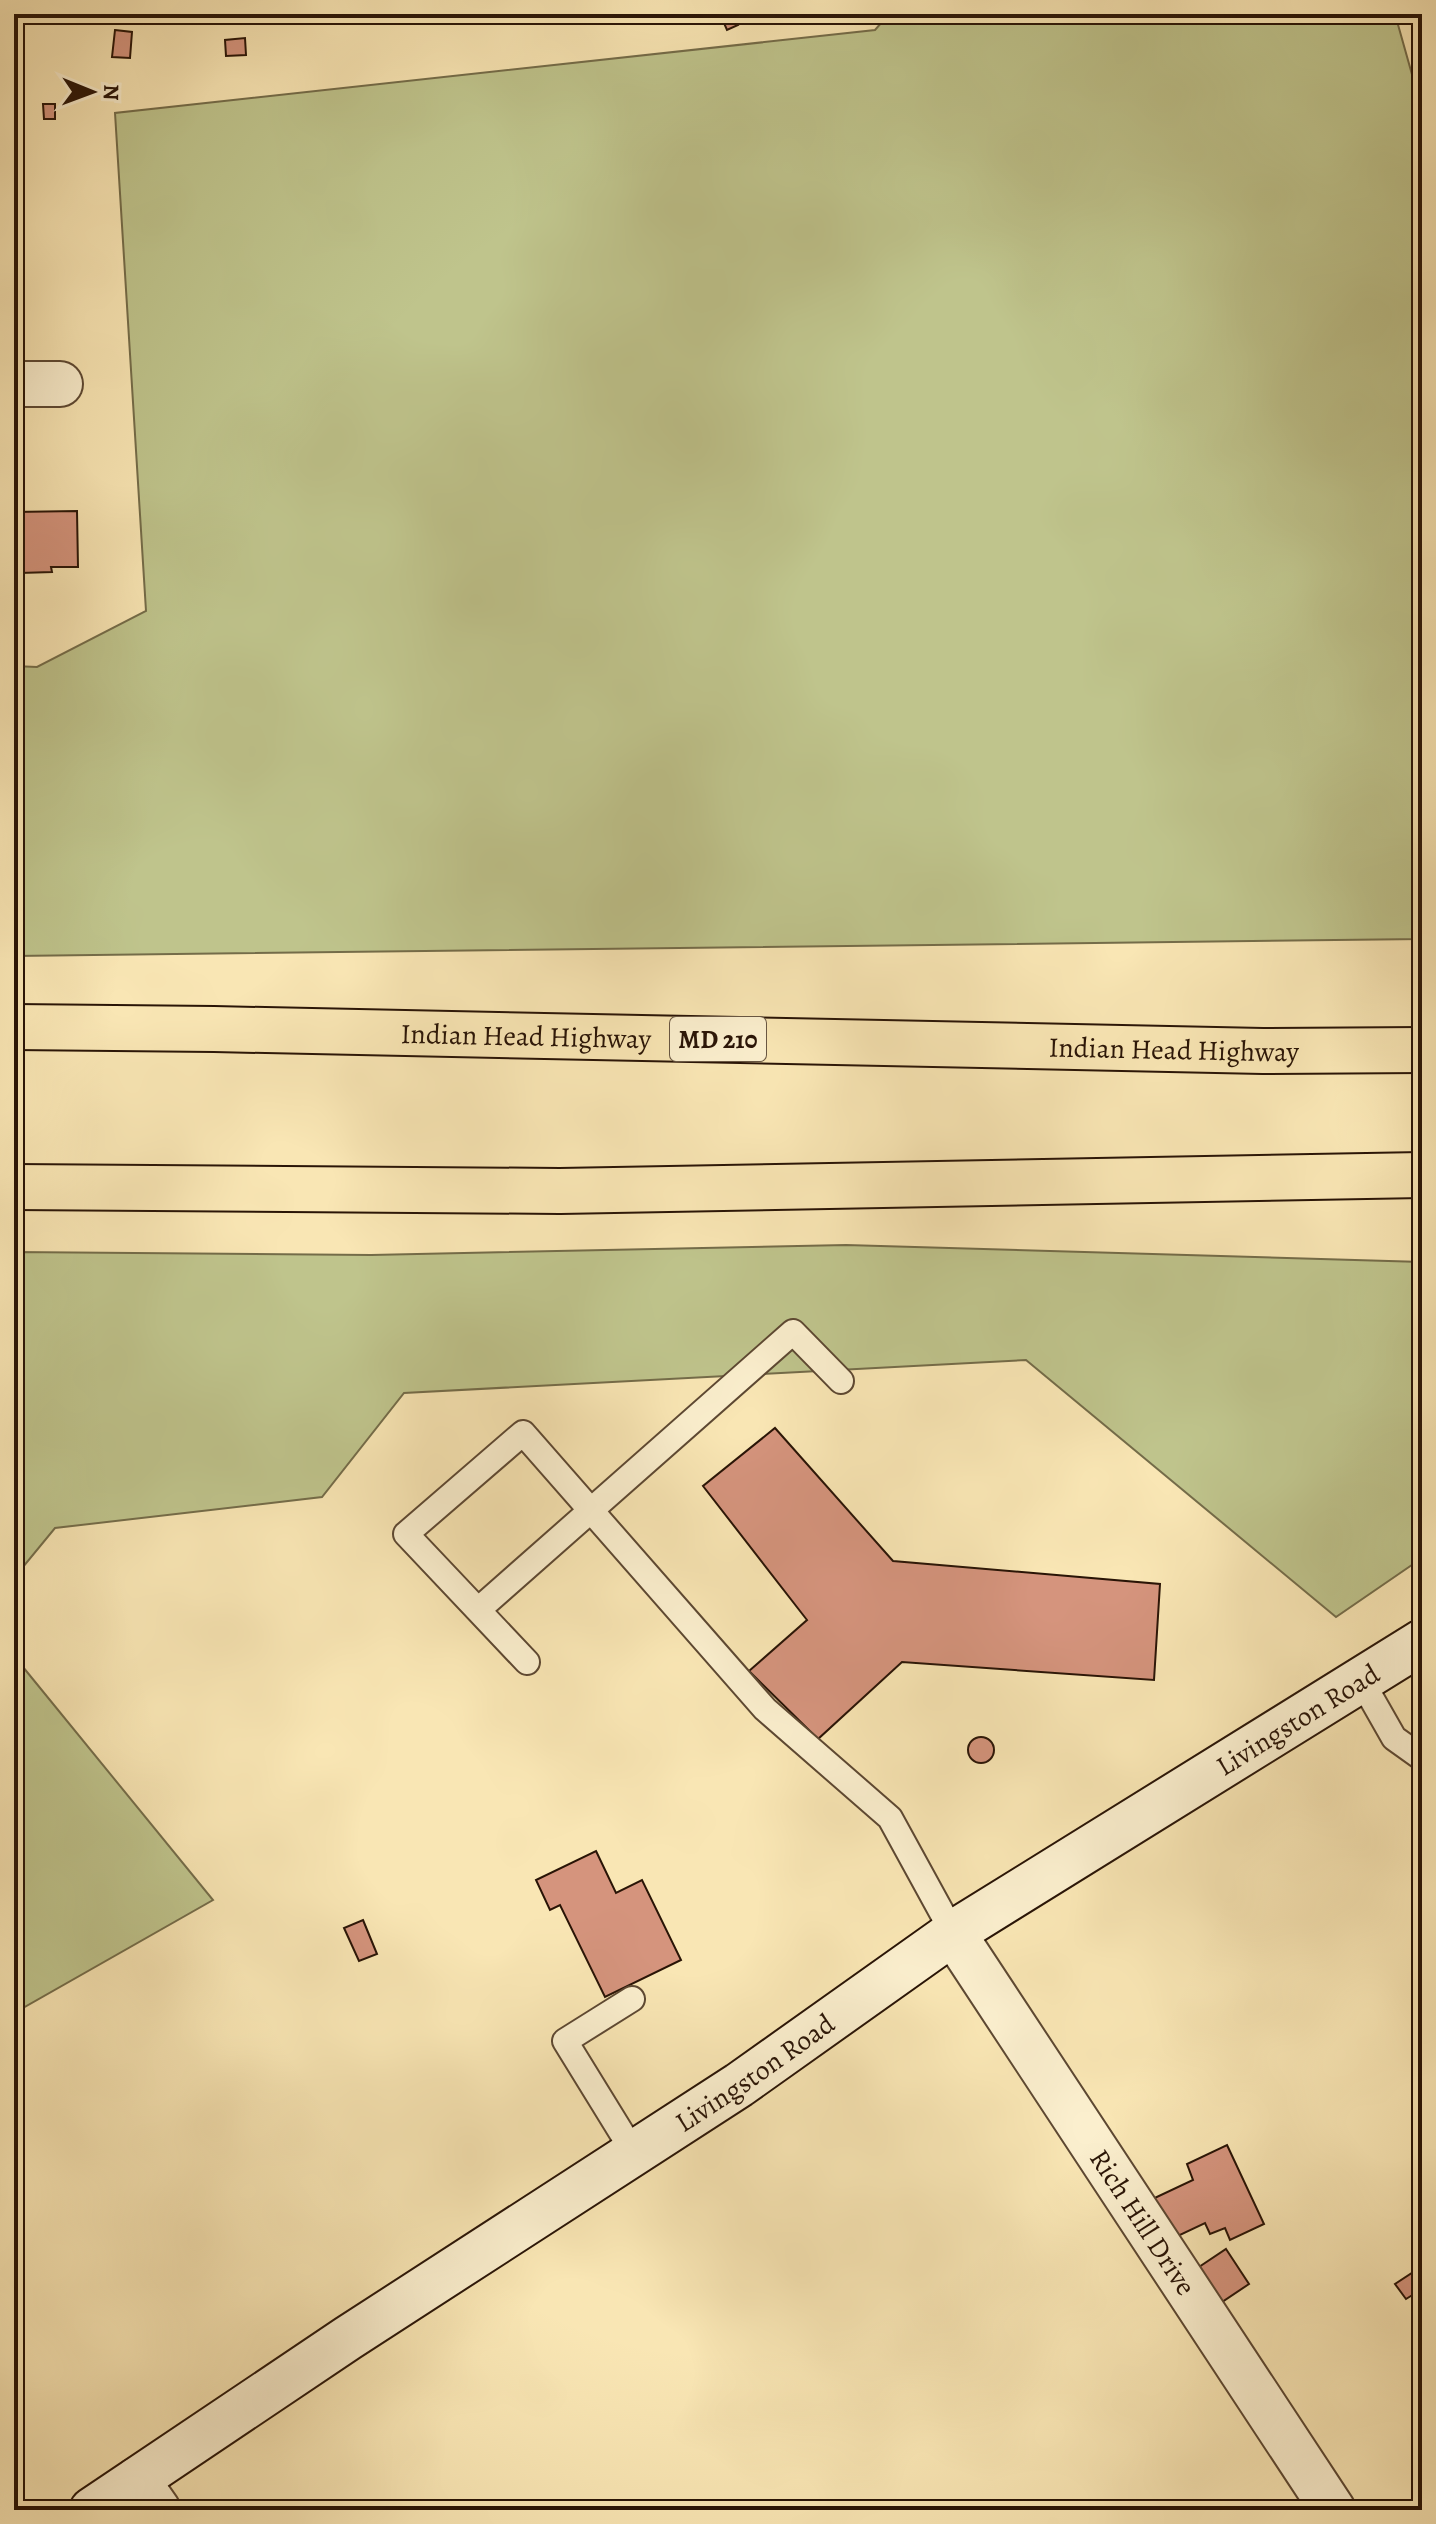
<svg xmlns="http://www.w3.org/2000/svg" width="1436" height="2524" font-family="Alegreya,serif">
	<style>
		.green { fill: #bfc48c; stroke: #746c49; stroke-width: 2 }
		.building { fill: #d5947d; stroke: #291406; stroke-width: 2 }
		.lines { fill: none; stroke-linecap: round; stroke-linejoin: round }
		.lane-casing { stroke: #5d4832; stroke-width: 28 }
		.street-casing { stroke: #5d4832; stroke-width: 48 }
		.secondary-casing { stroke: #291406; stroke-width: 48 }
		.highway-casing { stroke: #291406; stroke-width: 48 }
		.lane { stroke: #fbefce; stroke-width: 24 }
		.street { stroke: #fbefce; stroke-width: 44 }
		.secondary { stroke: #fbefce; stroke-width: 44 }
		.highway { stroke: #f9e6b4; stroke-width: 44 }
		.labels { text-anchor: middle; stroke-width: 6; stroke-linejoin: round; paint-order: stroke }
		.shield { fill: #fbefce; stroke: #685642; stroke-width: 2 }
		.shield-label { font-size: 26px; font-weight: bold; fill: #291406 }
		.street-label { font-size: 28px; fill: #291406; stroke: #fbefce }
	</style>
	<rect width="100%" height="100%" fill="#f9e6b4"/>
	<filter id="stains"><feTurbulence type="fractalNoise" baseFrequency=".0025" numOctaves="4"/><feColorMatrix values="0 0 0 0 .2 0 0 0 0 .09 0 0 0 0 .02 0 0 0 .5 -.17"/></filter>
	<radialGradient id="worn" r=".72"><stop offset=".6" stop-color="#630" stop-opacity="0"/><stop offset="1" stop-color="#630" stop-opacity=".3"/></radialGradient>
	<path class="green" d="M889 14H1395L1422 110V939L14 956V666L37 667 146 611 115 113 875 30Z
		M846 1245 1422 1262V1558L1336 1617 1026 1360 404 1393 322 1497 55 1528 14 1578V1252L371 1255Z
		M14 1656 213 1900 14 2013Z
		M1416 1908 1422 1909V2134L1412 2118Z"/>
	<path class="building" d="M720 14H733L738 25 727 30Z
		M115 30 132 32 130 58 112 57Z
		M245 38 246 55 226 56 225 40Z
		M43 104H55V119H44Z
		M77 511 78 567H51L52 572 20 573V565H14V512Z
		M775 1428 893 1561 1160 1584 1154 1680 902 1662 818 1739 749 1671 807 1620 703 1486Z
		M968 1750a13 13 0 1 1 26 0a13 13 0 1 1-26 0Z
		M596 1851 616 1893 642 1880 681 1960 605 1997 560 1905 550 1910 536 1880Z
		M363 1920 377 1954 359 1961 344 1928Z
		M1227 2145 1264 2224 1230 2240 1225 2228 1210 2234 1205 2223 1163 2243 1144 2203 1193 2180 1187 2164Z
		M1226 2249 1249 2284 1222 2302 1199 2267Z
		M1418 2269 1422 2276V2289L1406 2299 1395 2284Z"/>
	<g class="lines">
		<g class="lane-casing">
			<path id="lane" d="M478 1610 793 1332 841 1381
				M527 1662 406 1534 523 1433 765 1709 890 1818 953 1933
				M1361 1680 1394 1738 1422 1758
				M632 1999 565 2041 634 2153"/>
		</g>
		<g class="street-casing">
			<g id="street">
				<path d="M14 384H60"/>
				<path id="s1" d="M953 1933 1333 2510"/>
				<path d="M137 2480 158 2510"/>
			</g>
		</g>
		<g class="secondary-casing">
			<g id="secondary">
				<path id="s2" d="M92 2510 348 2338 739 2085 953 1933 1422 1642"/>
			</g>
		</g>
		<g class="highway-casing">
			<g id="highway">
				<path id="s3" d="M14 1027 214 1029 1263 1051 1422 1050"/>
				<path d="M14 1187 560 1191 1422 1175"/>
			</g>
		</g>
		<use href="#lane" class="lane"/>
		<use href="#street" class="street"/>
		<use href="#secondary" class="secondary"/>
		<use href="#highway" class="highway"/>
	</g>
	<g class="labels">
		<rect class="shield" x="670" y="1017" width="96" height="44" rx="6"/>
		<g class="shield-label">
			<text x="718" y="1048">MD 210</text>
		</g>
		<g class="street-label">
			<text dy="10" stroke="none"><textPath href="#s3" startOffset="512">Indian Head Highway</textPath></text>
			<text dy="10" stroke="none"><textPath href="#s3" startOffset="1160">Indian Head Highway</textPath></text>
			<text dy="10" stroke="none"><textPath href="#s2" startOffset="1442">Livingston Road</textPath></text>
			<text dy="10" stroke="none"><textPath href="#s2" startOffset="794">Livingston Road</textPath></text>
			<text dy="10" stroke="none"><textPath href="#s1" startOffset="346">Rich Hill Drive</textPath></text>
		</g>
	</g>
	<rect width="1436" height="2524" fill="none" stroke="#f9e6b4" stroke-width="48"/>
	<rect x="16" y="16" width="1404" height="2492" fill="none" stroke="#291406" stroke-width="4"/>
	<rect x="24" y="24" width="1388" height="2476" fill="none" stroke="#291406" stroke-width="2"/>
	<g transform="translate(92 92) rotate(91)" stroke="#fbefce" stroke-width="6" paint-order="stroke">
	<path d="M0-6L14 30L0 20L-14 30Z" fill="#291406"/>
	<text y="-12" font-size="22" font-weight="bold" text-anchor="middle" fill="#291406">N</text>
	</g>
	<rect width="100%" height="100%" filter="url(#stains)"/>
	<rect width="100%" height="100%" fill="url(#worn)"/>
</svg>
